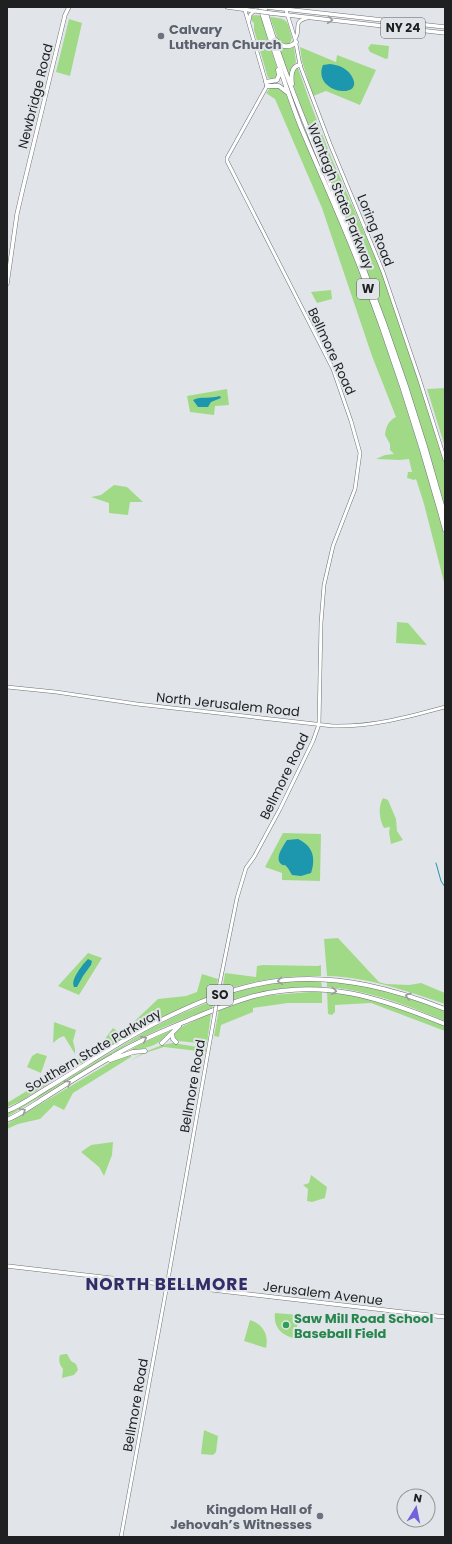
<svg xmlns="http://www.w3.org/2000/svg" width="452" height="1544" font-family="Poppins,sans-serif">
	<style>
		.green { fill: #a1da87 }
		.water { fill: #1d97ae }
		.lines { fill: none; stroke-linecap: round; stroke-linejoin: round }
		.stream { stroke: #1d97ae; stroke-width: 1 }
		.secondary-casing { stroke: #6e7275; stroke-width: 4 }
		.primary-casing { stroke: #6e7275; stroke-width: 4.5 }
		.highway-casing { stroke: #6e7275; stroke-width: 5 }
		.secondary { stroke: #fff; stroke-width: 3 }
		.primary { stroke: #fff; stroke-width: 3.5 }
		.highway { stroke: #fff; stroke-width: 4 }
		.secondary-bridge-casing { stroke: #6e7275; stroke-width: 4; stroke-linecap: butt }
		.primary-bridge-casing { stroke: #6e7275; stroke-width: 4.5; stroke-linecap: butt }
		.secondary-bridge { stroke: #fff; stroke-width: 3 }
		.primary-bridge { stroke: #fff; stroke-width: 3.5 }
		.oneway { stroke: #9a9b9b }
		.worship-dot { fill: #6b7280; stroke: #e1e5e9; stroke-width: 1.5 }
		.leisure-dot { fill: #2e9e5b; stroke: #e1e5e9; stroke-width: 1.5 }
		.labels { text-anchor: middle; stroke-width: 4; stroke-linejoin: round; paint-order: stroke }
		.shield { fill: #e1e5e9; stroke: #585b5d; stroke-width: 1 }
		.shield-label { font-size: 12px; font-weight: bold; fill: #1e2021 }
		.worship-label { font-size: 13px; font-weight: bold; fill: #5b616d; stroke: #e1e5e9; text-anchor: start }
		.street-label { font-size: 13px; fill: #1e2021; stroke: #e1e5e9 }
		.leisure-label { font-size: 13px; font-weight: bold; fill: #27864d; stroke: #e1e5e9; text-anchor: start }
		.district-label { font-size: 17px; font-weight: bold; letter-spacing: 1px; fill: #342c67; stroke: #e1e5e9 }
	</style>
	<rect width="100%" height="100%" fill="#e1e5e9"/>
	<path class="green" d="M256 15 262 16 267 36 278 71 277 77 273 79 268 78 254 30V23L251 20 252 16Z
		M270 17C289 19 287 20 292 38L290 44 287 45 279 43Z
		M69 19 82 23 70 76 56 72Z
		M277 43 294 47 296 62 291 68 290 76 288 74Z
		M371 44 389 46 388 58 386 59 370 52 368 48Z
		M300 47 336 62 337 55 376 70 360 105 326 91 313 96 302 61Z
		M294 68H298L311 105 331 157 382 273 433 423 445 464V509L364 262 310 131 294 87Z
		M276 86 286 93 346 237 372 305 397 379 428 477 445 538V586L424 504 416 479 414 480 407 478 408 472H412L409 459 400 460 376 459 385 455 394 454 390 450V444L385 435C386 427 388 421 396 417L372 356 322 208 275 99 266 93 271 87Z
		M331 290 332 299 317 303 311 292Z
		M445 388V447L427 389Z
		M227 389 229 405 215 406 214 415 190 412 187 396Z
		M114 485 127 487 143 502H130L128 515 109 513V503L91 497 101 495Z
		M397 622 408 623 427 645 396 643Z
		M383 798 388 800 396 819 397 831 403 840 391 844 389 832 390 827 384 828C379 820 378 806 383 798Z
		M283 833 321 834 320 881 282 880V873L265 867Z
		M338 938 379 982 386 984 409 985 421 983 445 993V1004C407 991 367 977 327 976L324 939Z
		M88 953 102 958 79 995 58 986Z
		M263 965 318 966 321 965V976C286 975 255 980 222 991L225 973 256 977 257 966Z
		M202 974 218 979 215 994C146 1021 83 1061 21 1101L7 1107V1103L99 1047 113 1028 121 1034 158 999 186 996 197 992Z
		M300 980 321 981 322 987C286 986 252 991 220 1005L221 997C247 988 272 983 300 980Z
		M327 981C365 982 410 997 445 1011V1021C406 1005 369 990 327 987Z
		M322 991V1003H288L253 1008V1012L221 1025 219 1037 214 1036 219 1009 261 996Z
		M327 991C370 997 405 1010 445 1026V1031L371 1003 335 1005V1012L332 1015 328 1014Z
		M214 1000 212 1008 164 1027 128 1044 7 1117V1113L15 1110 148 1030 178 1015Z
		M211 1013 207 1044 179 1041 174 1038 173 1034 179 1028Z
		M54 1022 76 1030 73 1041 75 1049V1054L64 1036 59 1038 53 1043Z
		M174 1029C158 1047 149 1047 127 1052L140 1044Z
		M173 1043 204 1048 206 1049V1052L164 1047 145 1053 130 1061C143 1053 157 1045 173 1043Z
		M37 1053 47 1056 41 1073 27 1067 32 1056Z
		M131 1054V1057L73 1093 64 1110 54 1105 40 1119 18 1124 7 1129V1124L101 1068 116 1059Z
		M113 1142 112 1155 104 1176 99 1167 81 1152 91 1145Z
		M311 1175 327 1187 325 1198 312 1202 307 1201 308 1189 303 1185 309 1183Z
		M275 1313 299 1315 295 1338C281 1336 273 1326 275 1313Z
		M250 1320C263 1324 269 1335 266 1348L244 1341Z
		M65 1354H67L71 1361 76 1364 78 1370 74 1375 62 1378 63 1369C60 1366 58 1360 60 1355Z
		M204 1430 218 1436 216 1452 213 1455 201 1454Z"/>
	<path class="water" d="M330 64C339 65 346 68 351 75 368 101 311 94 323 65Z
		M220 396 221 398 211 402 208 407H198L193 400C201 396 211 399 220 396Z
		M298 839C313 846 316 858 311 873L301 876 292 875C290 872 289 869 287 867 283 863 285 867 281 864 274 858 284 845 287 840Z
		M88 959 92 961 91 965 83 976 77 987H74C70 980 83 964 88 959Z"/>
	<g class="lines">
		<path class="stream" d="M436 863 441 881 445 887"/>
		<g class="secondary-casing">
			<path id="secondary" d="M285 7 295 39 300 65 330 144 383 272 419 378 445 460
				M249 21 250 15 254 11
				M295 39C302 30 291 22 307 18
				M7 687 56 692 137 704 333 726C372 727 408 717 445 707
				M219 987 237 898 246 868 254 857 280 809 313 741 319 724 321 623 324 585 333 546 355 489 360 453 351 421 333 369 227 161V158L267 86 244 7
				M121 1537 167 1285 214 1018"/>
		</g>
		<g class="primary-casing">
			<path id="primary" d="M227 7 256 11
				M266 7 445 27
				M270 13 445 33
				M7 284 17 214 23 188 65 15 69 7
				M7 1266 445 1317"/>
		</g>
		<g class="highway-casing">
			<path id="highway" d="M260 7C273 47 285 86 300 125 320 173 342 221 361 270 393 355 421 442 445 530
				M264 7C290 95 329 178 362 264 394 346 422 431 445 516
				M276 40C281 47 289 49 296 42
				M266 82 277 80 279 75 278 70
				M292 84C291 76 291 66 300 65
				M267 86H279L288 93
				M172 1033 173 1039 176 1042
				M162 1043 179 1026
				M110 1060 133 1052 145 1051
				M7 1111C22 1105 35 1095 49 1087 74 1072 98 1056 123 1041 171 1013 231 984 286 980 341 975 394 989 445 1009
				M7 1120C21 1114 33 1105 46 1097 68 1083 90 1069 113 1056 137 1041 163 1031 189 1020 211 1011 232 1002 254 996 324 978 381 998 445 1024"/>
		</g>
		<use href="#secondary" class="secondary"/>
		<use href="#primary" class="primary"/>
		<use href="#highway" class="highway"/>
		<g class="secondary-bridge-casing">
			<path id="secondary-bridge" d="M214 1018 219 987"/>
		</g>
		<g class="primary-bridge-casing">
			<path id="primary-bridge" d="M256 11 270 13"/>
		</g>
		<use href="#secondary-bridge" class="secondary-bridge"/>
		<use href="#primary-bridge" class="primary-bridge"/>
	</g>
	<defs><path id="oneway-chevron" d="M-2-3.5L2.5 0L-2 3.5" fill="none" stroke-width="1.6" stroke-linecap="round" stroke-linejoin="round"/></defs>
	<g class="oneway">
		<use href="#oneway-chevron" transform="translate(330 20) rotate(7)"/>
		<use href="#oneway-chevron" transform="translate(280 981) rotate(173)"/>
		<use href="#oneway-chevron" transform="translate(334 991) rotate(6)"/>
		<use href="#oneway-chevron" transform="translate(408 996) rotate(-163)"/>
		<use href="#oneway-chevron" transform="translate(144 1039) rotate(-26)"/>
		<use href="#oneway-chevron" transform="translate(68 1083) rotate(-32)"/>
		<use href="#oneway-chevron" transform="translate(23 1111) rotate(-31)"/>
	</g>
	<g class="worship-dot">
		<circle cx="161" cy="36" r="4"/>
		<circle cx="320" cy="1516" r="4"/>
	</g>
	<circle class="leisure-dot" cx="286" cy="1325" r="4"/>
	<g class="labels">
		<g class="shield">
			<rect x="381" y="18" width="44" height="20" rx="3"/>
			<rect x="357" y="279" width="22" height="20" rx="3"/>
			<rect x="207" y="985" width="26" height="20" rx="3"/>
		</g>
		<g class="shield-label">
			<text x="403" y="32">NY 24</text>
			<text x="368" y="293">W</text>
			<text x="220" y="999">SO</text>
		</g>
		<g class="worship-label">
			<text x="169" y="34">Calvary<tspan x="169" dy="15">Lutheran Church</tspan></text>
			<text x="312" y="1514" text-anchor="end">Kingdom Hall of<tspan x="312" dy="15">Jehovah’s Witnesses</tspan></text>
		</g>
		<g class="street-label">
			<text transform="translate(35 96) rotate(-76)" y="5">Newbridge Road</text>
			<text transform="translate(341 196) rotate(68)" y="5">Wantagh State Parkway</text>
			<text transform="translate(376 230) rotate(68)" y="5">Loring Road</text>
			<text transform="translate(332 351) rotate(65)" y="5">Bellmore Road</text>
			<text transform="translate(228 704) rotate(6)" y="5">North Jerusalem Road</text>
			<text transform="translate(284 776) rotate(-64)" y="5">Bellmore Road</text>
			<text transform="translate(93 1050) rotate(-30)" y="5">Southern State Parkway</text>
			<text transform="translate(192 1086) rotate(-80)" y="5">Bellmore Road</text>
			<text transform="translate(323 1293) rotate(7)" y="5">Jerusalem Avenue</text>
			<text transform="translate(135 1405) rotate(-80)" y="5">Bellmore Road</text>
		</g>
		<g class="leisure-label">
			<text x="294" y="1323">Saw Mill Road School<tspan x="294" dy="15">Baseball Field</tspan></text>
		</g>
		<g class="district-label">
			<text x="167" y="1290">NORTH BELLMORE</text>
		</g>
	</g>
	<rect width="452" height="1544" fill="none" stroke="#1e2021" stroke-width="16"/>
	<g transform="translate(416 1508) rotate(10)"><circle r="19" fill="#e1e5e9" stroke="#939699"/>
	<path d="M0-3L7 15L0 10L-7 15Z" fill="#7362dc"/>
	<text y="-6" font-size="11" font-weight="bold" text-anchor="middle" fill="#1e2021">N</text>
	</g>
</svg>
